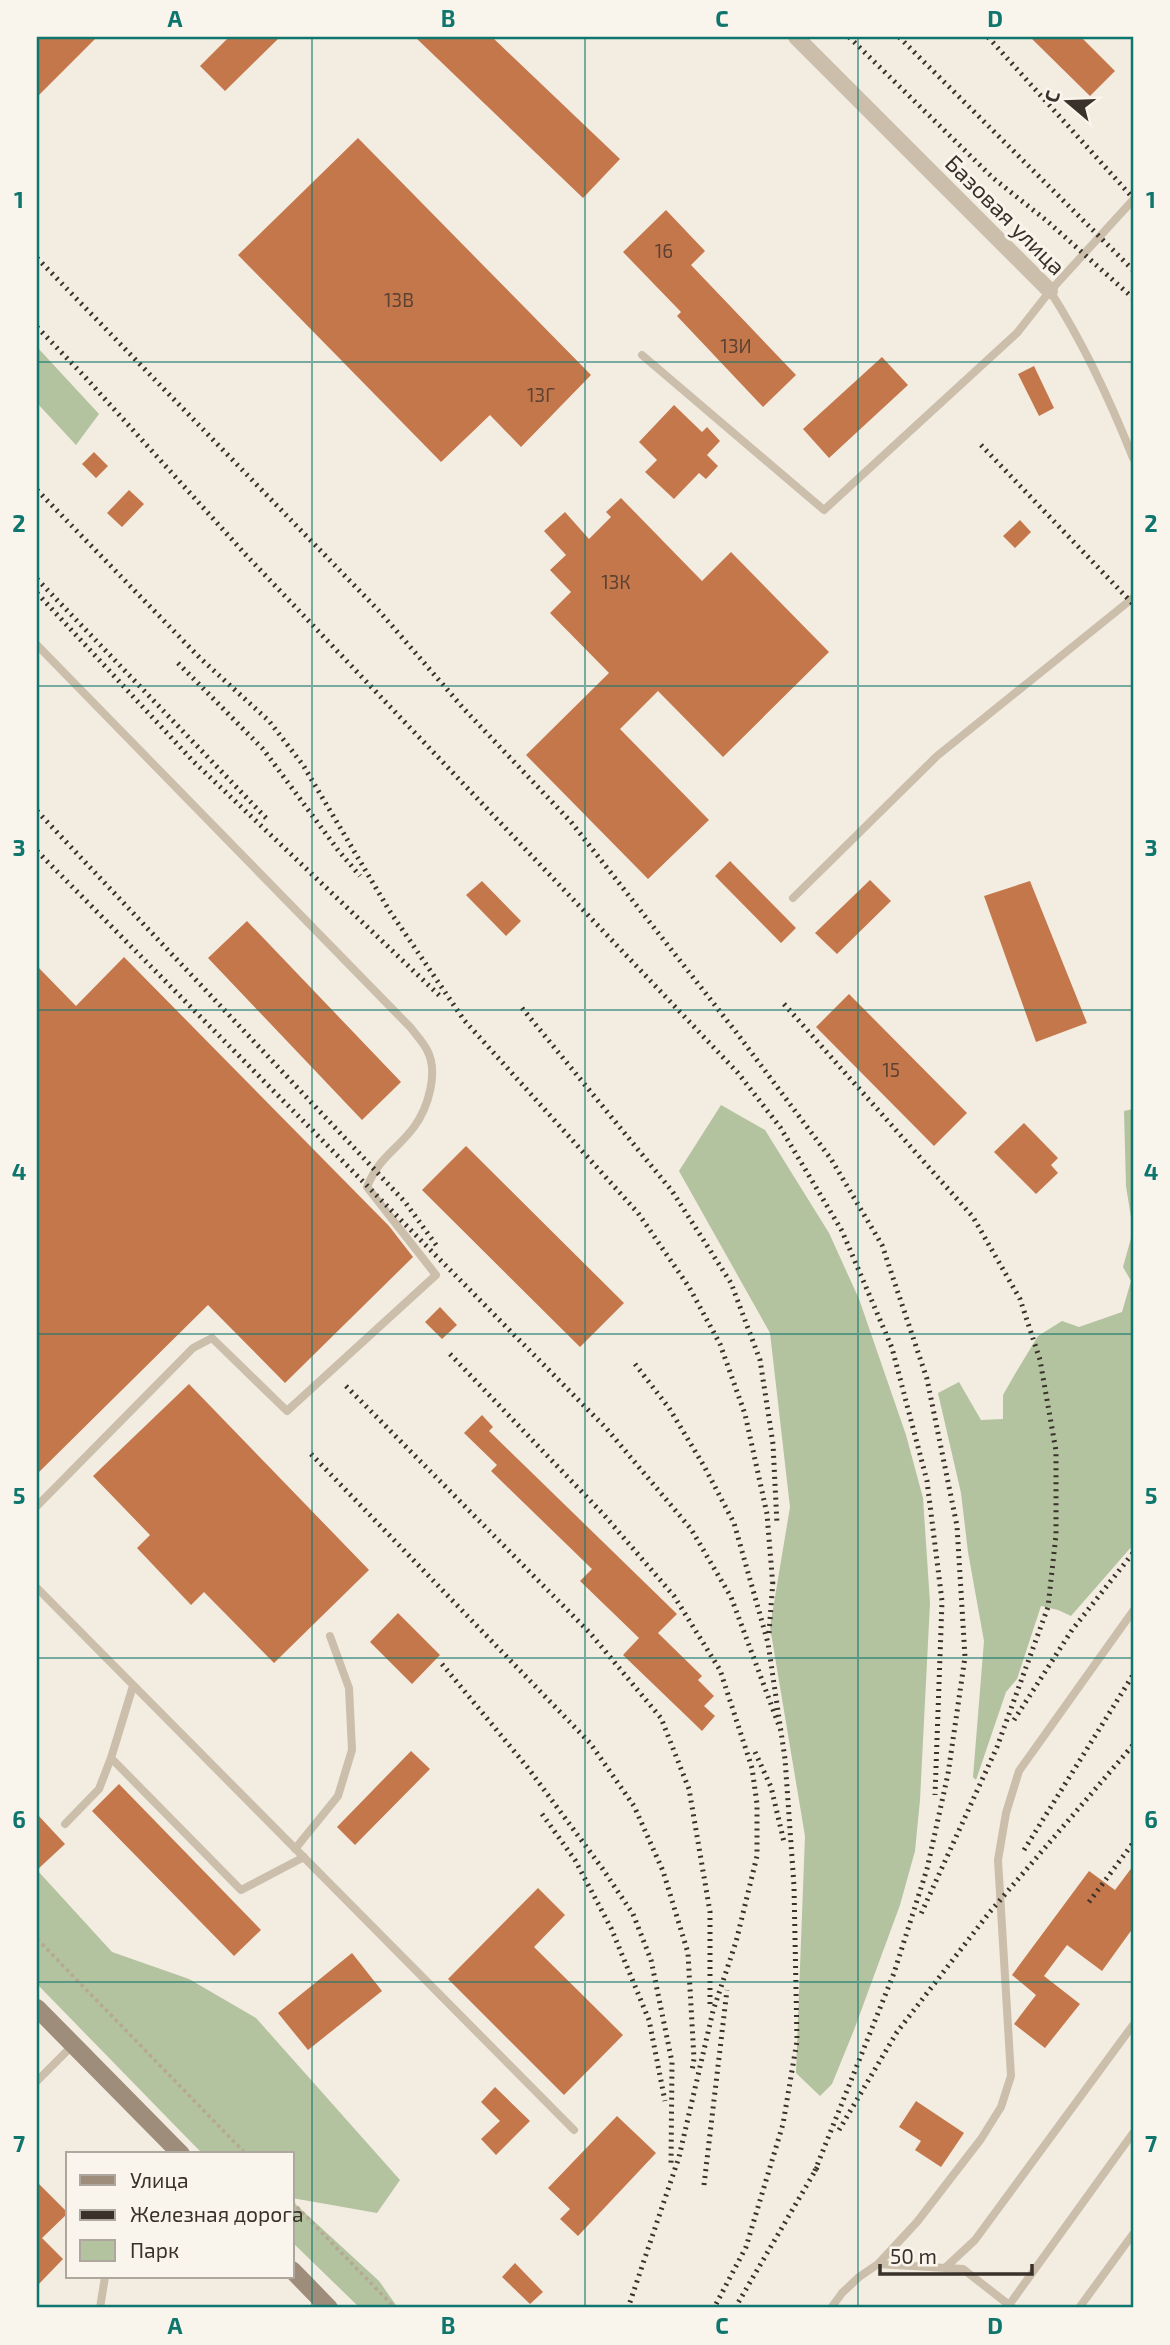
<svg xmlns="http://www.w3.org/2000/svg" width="1170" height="2345" font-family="'Exo 2',sans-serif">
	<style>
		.green { fill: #b3c29f }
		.building { fill: #c5774c }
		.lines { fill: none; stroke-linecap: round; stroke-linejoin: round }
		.path { stroke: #b7a895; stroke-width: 3.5; stroke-dasharray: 3.5 3.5; stroke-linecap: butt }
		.lane { stroke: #cbbeab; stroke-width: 8 }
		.street { stroke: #cbbeab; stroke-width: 16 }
		.secondary { stroke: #9f8d7c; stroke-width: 18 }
		.rail { stroke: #39312a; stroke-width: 5; stroke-dasharray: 2 5; stroke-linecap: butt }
		.grid { fill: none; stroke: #0f766e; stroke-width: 2; stroke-opacity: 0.55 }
		.labels { text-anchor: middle; stroke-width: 6; stroke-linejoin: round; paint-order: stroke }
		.number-label { font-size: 19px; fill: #5c4232 }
		.street-label { font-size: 23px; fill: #39312a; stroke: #faf5ec }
		.neatline { fill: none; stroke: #0f766e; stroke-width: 2.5 }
		.grid-label { font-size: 23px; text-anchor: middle; font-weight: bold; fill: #0f766e }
	</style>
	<rect width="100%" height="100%" fill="#f3ece0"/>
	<path class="green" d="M37 347 99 414 76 445 37 403Z
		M721 1105 765 1130 829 1233 859 1299 906 1435 923 1498 930 1603 920 1800 915 1851 900 1905 854 2030 832 2084 820 2096 796 2073 805 1836 770 1627 790 1507 770 1333 679 1171Z
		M1133 1109V1230L1126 1186 1124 1111Z
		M1133 1231V1545L1071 1616 1058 1610 1041 1606 1017 1679 1006 1692 976 1780 973 1777 984 1641 968 1552 961 1493 938 1393 959 1382 981 1420 1003 1419V1395L1015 1374 1038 1336 1062 1321 1079 1327 1122 1312 1131 1281 1123 1267Z
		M37 1870 112 1952 189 1979 256 2018 400 2180 377 2213 292 2198V2154H203L190 2141 37 1984Z
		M292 2201 379 2281 398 2308H360L292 2242Z"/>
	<path class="building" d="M37 37H97L37 97Z
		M229 37H280L225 91 200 66Z
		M415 37H492L620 159 583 198Z
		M1030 37H1081L1115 71 1090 96Z
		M358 138 591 375 521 447 490 415 441 462 238 255Z
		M666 210 705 251 691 265 796 375 763 407 677 316 681 312 623 252Z
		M882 357 908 385 829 458 803 429Z
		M1034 366 1054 408 1039 416 1018 374Z
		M674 405 702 432 707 427 720 441 707 455 718 466 706 479 699 473 674 499 645 472 657 460 639 442Z
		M94 452 108 466 96 478 82 464Z
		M129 490 144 504 122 527 107 513Z
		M621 498 702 581 731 552 829 652 723 757 658 691 620 729 709 820 648 879 526 755 609 673 550 613 571 592 550 570 566 555 544 531 565 512 589 539 611 517 606 512Z
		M1020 520 1031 532 1015 548 1003 536Z
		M730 861 796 928 781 943 715 876Z
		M870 880 891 901 837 954 815 933Z
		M482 881 521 921 506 936 466 895Z
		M1030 881 1087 1023 1036 1042 984 896Z
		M247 921 401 1082 362 1120 208 958Z
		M124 957 389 1226 413 1257 285 1383 208 1305 37 1474V966L76 1006Z
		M849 994 967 1113 934 1146 816 1027Z
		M1024 1123 1058 1158 1051 1165 1058 1173 1036 1194 994 1152Z
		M466 1146 624 1303 580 1347 422 1190Z
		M440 1307 457 1325 442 1339 425 1322Z
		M189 1384 369 1570 274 1663 204 1592 191 1605 137 1548 150 1535 93 1476Z
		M482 1415 493 1427 489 1431 677 1614 658 1633 702 1676 698 1680 714 1696 704 1706 715 1716 702 1731 623 1655 639 1638 580 1581 592 1569 491 1471 497 1465 464 1433Z
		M398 1613 440 1655 412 1684 370 1642Z
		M411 1751 430 1769 355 1845 337 1827Z
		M119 1784 261 1930 234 1956 92 1811Z
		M37 1814 65 1844 37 1870Z
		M1133 1866V1928L1102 1971 1067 1945 1044 1976 1080 2004 1045 2048 1014 2024 1036 1995 1012 1975 1089 1871 1115 1890Z
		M538 1888 565 1915 534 1947 623 2035 564 2095 448 1979Z
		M352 1953 382 1991 308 2050 278 2013Z
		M495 2087 530 2121 496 2155 481 2139 500 2121 481 2102Z
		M916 2101 964 2133 941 2167 915 2150 921 2141 899 2127Z
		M617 2116 656 2153 578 2236 560 2219 570 2209 548 2188Z
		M37 2182 68 2213 42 2238 63 2259 37 2286Z
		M515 2263 543 2292 530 2304 502 2277Z"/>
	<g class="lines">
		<path class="path" d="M37 1939 246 2154
			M292 2202 395 2308"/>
		<path class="lane" d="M1050 291C1084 344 1110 400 1133 458
			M642 355 824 510 1017 333 1050 291 1133 200
			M37 645 411 1028C416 1035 423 1042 427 1050 439 1072 428 1108 414 1127 396 1151 379 1157 367 1187L436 1275 287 1411 212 1338 193 1348 37 1506
			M793 898 937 756 1133 598
			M37 1588 574 2130
			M133 1686 111 1758 241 1890 304 1857
			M65 1824 99 1789 111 1758
			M295 1849 338 1796 352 1750 349 1688 330 1636
			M37 2081 73 2045
			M878 2264 963 2269 1013 2308
			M945 2268 975 2240 1133 2025
			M1009 2305 1133 2133
			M100 2308 105 2277
			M831 2308 842 2293 859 2277 878 2264 917 2222 981 2139 1001 2107 1011 2076 998 1860 1006 1813 1019 1771 1133 1611
			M1079 2308 1133 2234"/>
		<path class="street" d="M796 37 1050 291"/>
		<path class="secondary" d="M37 2008 181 2154
			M292 2270 329 2308"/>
		<path class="rail" d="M849 37 993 178 1047 221 1133 298
			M899 37 1133 270
			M988 37 1133 198
			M37 258 380 612 464 709 571 822 736 1032 831 1159 882 1245 927 1379 957 1526 965 1657 948 1774 927 1869 894 1973 814 2173
			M37 327 85 377 246 555 738 1073 780 1127 842 1231 892 1348 927 1481 942 1601 935 1795
			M981 445 1133 604
			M37 490 200 658 269 721 303 765 389 910 464 1020 638 1213 689 1287 720 1344 745 1414 767 1514 773 1587
			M37 579 267 819
			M37 593 193 761 442 998
			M178 663 263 749 338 850 360 876
			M37 811 405 1202 439 1249
			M37 851 606 1428 691 1529 731 1597 781 1731
			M784 1004 973 1217 1020 1299 1040 1360 1056 1451V1535L1048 1607 997 1747 920 1916
			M522 1008 672 1191 731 1283 760 1360 773 1444 777 1524
			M450 1354 604 1515 674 1596 720 1670 752 1768 757 1804V1856L736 1942 713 2011 679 2157 628 2308
			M635 1364 669 1408 704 1466 734 1523 768 1643 785 1759 794 1886 797 2041 783 2124 746 2247 714 2308
			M346 1386 590 1633 661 1718 689 1789 710 1912V2007
			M311 1454 590 1743 634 1806 663 1871 688 1953 694 2059 692 2071
			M769 1633 773 1580
			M442 1664 528 1768 602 1868 633 1914 651 1960 672 2062 671 2164
			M1014 1720 1072 1630 1133 1553
			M755 1752 771 1787 784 1842
			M542 1814 575 1860 611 1928 649 2020 665 2101
			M1024 1850 1133 1675
			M1089 1902 1133 1843
			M839 2130 897 2032 989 1913 1133 1745
			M704 2185 727 1990
			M735 2308 818 2166"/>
	</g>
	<path class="grid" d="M312 37V2308M585 37V2308M858 37V2308M37 362H1133M37 686H1133M37 1010H1133M37 1334H1133M37 1658H1133M37 1982H1133"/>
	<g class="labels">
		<g class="number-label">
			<text x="664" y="258">16</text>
			<text x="399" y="307">13В</text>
			<text x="736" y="353">13И</text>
			<text x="541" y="402">13Г</text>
			<text x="616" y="589">13К</text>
			<text x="891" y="1077">15</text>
		</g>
		<g class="street-label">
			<text transform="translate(1005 215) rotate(45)" y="8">Базовая улица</text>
		</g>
	</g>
	<rect width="1170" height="2345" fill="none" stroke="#faf5ec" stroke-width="77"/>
	<rect x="66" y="2152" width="228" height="126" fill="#faf5ec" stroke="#ada79e" stroke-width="2"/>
	<rect x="80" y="2175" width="35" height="10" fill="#9f8d7c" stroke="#ada79e" stroke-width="2"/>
	<text x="130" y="2188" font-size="21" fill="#39312a">Улица</text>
	<rect x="80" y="2210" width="35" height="10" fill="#39312a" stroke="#ada79e" stroke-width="2"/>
	<text x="130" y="2222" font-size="21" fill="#39312a">Железная дорога</text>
	<rect x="80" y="2240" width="35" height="21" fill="#b3c29f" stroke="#ada79e" stroke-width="2"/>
	<text x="130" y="2258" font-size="21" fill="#39312a">Парк</text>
	<g transform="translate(1068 102) rotate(289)" stroke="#faf5ec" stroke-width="5" paint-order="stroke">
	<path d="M0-5L12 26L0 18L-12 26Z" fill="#39312a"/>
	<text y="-10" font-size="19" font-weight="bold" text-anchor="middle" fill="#39312a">С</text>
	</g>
	<path d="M880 2264v10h152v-10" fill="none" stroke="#39312a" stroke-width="3.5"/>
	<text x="890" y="2264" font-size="21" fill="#39312a" stroke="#faf5ec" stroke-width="5" paint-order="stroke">50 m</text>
	<rect x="38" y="38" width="1094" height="2268" class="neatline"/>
	<g class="grid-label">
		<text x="175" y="27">A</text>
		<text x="448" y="27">B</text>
		<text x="722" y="27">C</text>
		<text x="995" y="27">D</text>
		<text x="19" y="208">1</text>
		<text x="1151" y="208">1</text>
		<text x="19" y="532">2</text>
		<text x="1151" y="532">2</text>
		<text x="19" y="856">3</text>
		<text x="1151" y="856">3</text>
		<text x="19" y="1180">4</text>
		<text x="1151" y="1180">4</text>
		<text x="19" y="1504">5</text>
		<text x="1151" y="1504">5</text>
		<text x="19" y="1828">6</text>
		<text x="1151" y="1828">6</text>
		<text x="19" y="2152">7</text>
		<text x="1151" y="2152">7</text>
		<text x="175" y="2334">A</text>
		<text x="448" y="2334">B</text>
		<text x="722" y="2334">C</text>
		<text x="995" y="2334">D</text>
	</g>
</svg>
